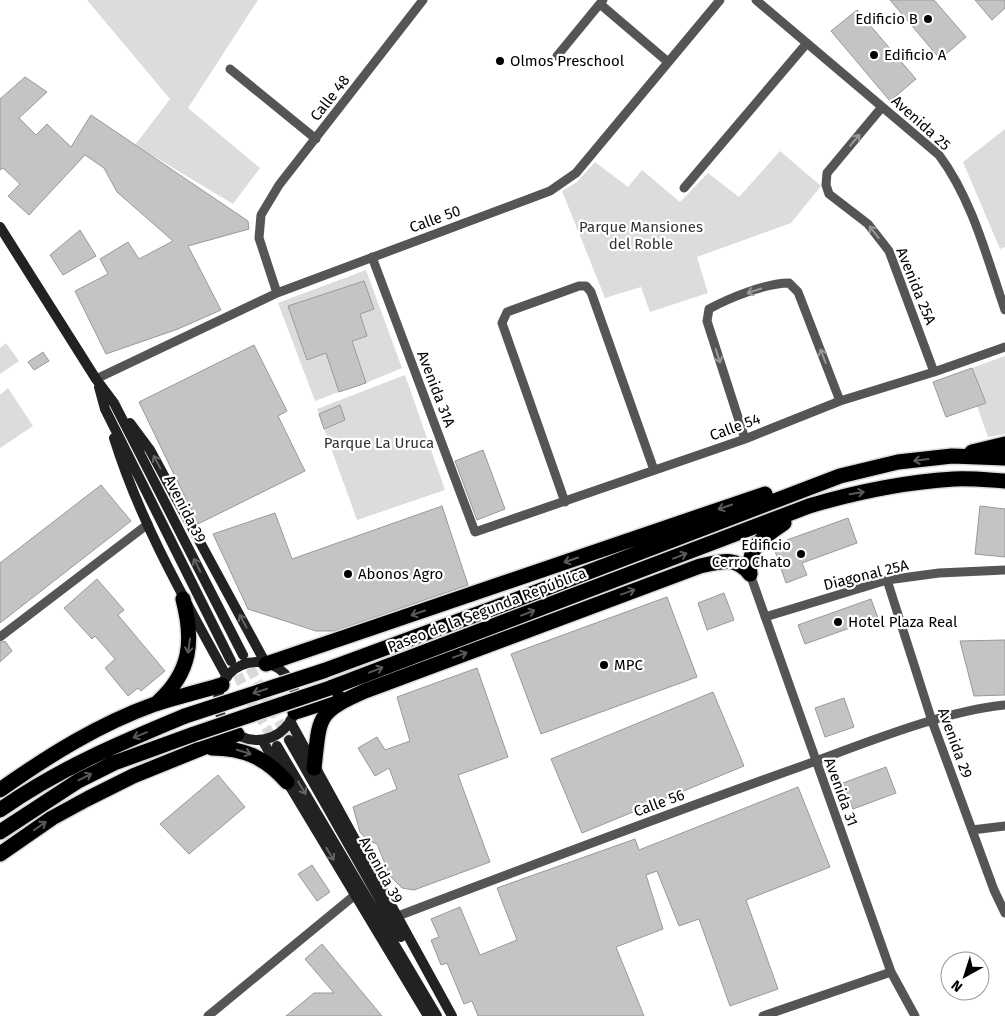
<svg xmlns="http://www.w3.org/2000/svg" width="1005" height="1016" font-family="'Fira Sans',sans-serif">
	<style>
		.green { fill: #dcdcdc }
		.building { fill: #c4c4c4; stroke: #999 }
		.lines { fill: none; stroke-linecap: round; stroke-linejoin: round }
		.secondary-tunnel { stroke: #d9d9d9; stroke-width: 10; stroke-dasharray: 10 5; stroke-linecap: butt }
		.highway-casing { stroke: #dbdbdb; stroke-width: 18 }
		.street { stroke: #555; stroke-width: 9 }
		.secondary { stroke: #222; stroke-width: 10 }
		.highway { stroke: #000; stroke-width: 15 }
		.highway-bridge-casing { stroke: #dbdbdb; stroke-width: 18; stroke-linecap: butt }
		.highway-bridge { stroke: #000; stroke-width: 15 }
		.oneway { stroke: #999 }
		.oneway2 { stroke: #595959 }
		.oneway3 { stroke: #646464 }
		.poi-dot { fill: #000; stroke: #fff; stroke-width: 2 }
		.labels { text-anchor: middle; stroke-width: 4.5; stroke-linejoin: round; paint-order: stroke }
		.poi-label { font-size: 15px; fill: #000; stroke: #fff; text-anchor: start }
		.street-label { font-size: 15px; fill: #000; stroke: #fff }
		.park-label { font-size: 15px; fill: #333; stroke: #fff }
	</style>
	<rect width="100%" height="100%" fill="#fff"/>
	<path class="green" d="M87 0H258L188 108 260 168 233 204 135 145 170 99Z
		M1005 129V247L1000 249 963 162Z
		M780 151 821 186 791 223 697 257 708 293 650 312 641 287 605 298 562 191 577 182 595 162 628 187 642 170 680 202 708 173 739 197Z
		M366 270 402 368 366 383 352 341 367 336 360 314 374 309 364 281 289 306 307 360 326 353 339 392 315 401 278 303Z
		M6 343 19 361 0 374V348Z
		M1005 356V434L988 437 977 406 986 403 972 368Z
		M405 375 445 490 357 520 317 409Z
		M8 388 33 426 0 448V395Z"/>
	<path class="building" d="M890 0H934L966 37 940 59Z
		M975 0H1005V8L992 20Z
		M857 10 916 79 890 101 831 31Z
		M25 77 47 92 19 118 36 135 47 124 71 147 91 115 248 221 249 229 188 246 221 310 178 329 106 354 75 291 108 274 100 259 128 242 139 259 173 241 117 192 104 168 85 155 29 215 8 196 20 184 3 168 0 170V99Z
		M80 230 96 256 63 275 50 255Z
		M364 281 374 309 360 314 367 336 352 341 366 383 339 392 326 353 307 360 288 306Z
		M254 345 287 411 278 416 305 471 198 524 139 402Z
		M43 352 49 361 34 370 28 362Z
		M972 368 986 403 946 417 933 382Z
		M340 405 345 420 324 429 319 414Z
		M483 450 505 509 477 520 455 461Z
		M101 485 131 521 0 623V563Z
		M442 506 468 585 335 631H316L248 609 213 534 275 513 292 559Z
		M980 506 1005 509V557L975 554Z
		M848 518 857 543 802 563 807 575 786 583 773 545Z
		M97 579 124 610 118 615 165 671 141 691 138 688 128 696 105 668 115 659 95 636 92 639 64 608Z
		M724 593 734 620 707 630 698 603Z
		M667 597 697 677 541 734 511 654Z
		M871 599 878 618 805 644 798 625Z
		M1005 640V695L974 696 960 641Z
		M5 641 12 651 0 662V643Z
		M477 668 508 757 458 775 490 862 414 890 402 888 390 876 377 844 367 840 360 832 353 807 397 789 389 768 375 776 358 748 377 737 385 750 410 741 397 697Z
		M713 692 744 766 582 833 551 759Z
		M844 698 854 727 825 737 815 708Z
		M886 767 896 793 853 809 843 783Z
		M218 775 245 807 189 854 160 824Z
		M798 787 830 867 746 900 778 989 730 1006 699 919 679 926 657 871 646 875 663 929 616 947 644 1016H478L472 1001 464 1004 447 963 441 965 431 940 439 937 431 919 460 907 480 955 517 940 497 888 635 839 639 850Z
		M312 865 330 892 317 901 298 874Z
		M322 944 382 1016H286L314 993H334L305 959Z"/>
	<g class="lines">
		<path class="secondary-tunnel" d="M243 655 289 740
			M231 661 252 704 277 746"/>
		<g class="highway-casing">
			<path id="highway" d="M972 452 1005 444
				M750 574C747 547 763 537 784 523
				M266 664 765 494
				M323 671 510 602 840 476 898 462 952 456 1005 458
				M330 688 809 506C856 492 905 482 954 479 971 478 988 480 1005 481
				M158 702C191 672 194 641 183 599
				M295 712 339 698
				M212 748C244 748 266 758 287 782
				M314 768C320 717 315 713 365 691L700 566C720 562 735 555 750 574
				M0 790C48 756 99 724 155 704 177 697 200 691 222 685
				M0 810C58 769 120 743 185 716
				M0 832 78 781 114 763 194 734
				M0 854 52 818 87 799 133 776 237 734"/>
		</g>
		<path class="street" d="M756 0 939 155C972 199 987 258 1005 310
			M600 4 668 62
			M557 56 603 0
			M230 69 316 139
			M882 107 827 173 826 185 829 194 868 224 889 251 934 372
			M684 188 807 43
			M372 257 475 532 745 439 840 401 934 372 1005 347
			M277 293 259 238 261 215 279 185 423 0
			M96 379 277 293 550 191 576 173 720 0
			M745 439 707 321 709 309C729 298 766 283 789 283L798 292 840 401
			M565 502 502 323 507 312 579 286H586L591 292 654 470
			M750 574 891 972 915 1016
			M887 580 932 721 994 890 1005 913
			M765 617 887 580 939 573 1005 570
			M0 637 148 524
			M972 830 1005 826
			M398 916C527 867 657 818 788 771 854 748 936 712 1005 705
			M208 1016 355 895
			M763 1016 891 972"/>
		<path class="secondary" d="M0 227 96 379 114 403 243 655
			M99 387 105 409 231 661
			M130 423 150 450 266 664
			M114 438C140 522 185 600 227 677
			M218 701a39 39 0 1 1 78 0a39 39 0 1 1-78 0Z
			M290 721 452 1016
			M262 740 428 1016
			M289 740 401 937
			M277 746 437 1016"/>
		<use href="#highway" class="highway"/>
		<g class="highway-bridge-casing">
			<path id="highway-bridge" d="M185 716 323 671
				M194 734 330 688"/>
		</g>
		<use href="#highway-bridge" class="highway-bridge"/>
	</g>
	<defs><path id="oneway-shaft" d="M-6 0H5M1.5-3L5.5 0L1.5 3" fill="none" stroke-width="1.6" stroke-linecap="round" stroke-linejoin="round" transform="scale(1.25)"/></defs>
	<g class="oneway">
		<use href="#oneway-shaft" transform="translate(855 140) rotate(-50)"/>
		<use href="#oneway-shaft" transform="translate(874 232) rotate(-128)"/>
		<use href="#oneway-shaft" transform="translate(754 291) rotate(161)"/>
		<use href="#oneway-shaft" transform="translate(718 356) rotate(72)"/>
		<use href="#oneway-shaft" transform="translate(823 356) rotate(-111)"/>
	</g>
	<g class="oneway2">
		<use href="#oneway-shaft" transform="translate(921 460) rotate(173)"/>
		<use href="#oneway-shaft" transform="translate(857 493) rotate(-10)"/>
		<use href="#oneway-shaft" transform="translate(725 507) rotate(161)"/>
		<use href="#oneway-shaft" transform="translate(680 556) rotate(-21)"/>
		<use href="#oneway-shaft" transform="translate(571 560) rotate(161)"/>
		<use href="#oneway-shaft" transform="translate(628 592) rotate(-20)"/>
		<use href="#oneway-shaft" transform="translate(418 613) rotate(161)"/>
		<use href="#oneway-shaft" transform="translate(528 613) rotate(-21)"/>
		<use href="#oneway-shaft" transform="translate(189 646) rotate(98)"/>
		<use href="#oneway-shaft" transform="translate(460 655) rotate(-20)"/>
		<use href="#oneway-shaft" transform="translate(376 670) rotate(-21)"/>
		<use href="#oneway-shaft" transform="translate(260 691) rotate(162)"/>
		<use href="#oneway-shaft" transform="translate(140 735) rotate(158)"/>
		<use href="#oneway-shaft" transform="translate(244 752) rotate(17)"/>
		<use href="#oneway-shaft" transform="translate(85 777) rotate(-27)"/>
		<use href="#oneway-shaft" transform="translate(40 826) rotate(-35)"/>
	</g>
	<g class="oneway3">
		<use href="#oneway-shaft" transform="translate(157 462) rotate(-118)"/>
		<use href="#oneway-shaft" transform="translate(197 565) rotate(-117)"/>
		<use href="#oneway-shaft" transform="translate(243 621) rotate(-118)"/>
		<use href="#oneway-shaft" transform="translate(302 788) rotate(59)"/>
		<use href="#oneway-shaft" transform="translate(330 854) rotate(59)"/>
	</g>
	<g class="poi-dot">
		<circle cx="928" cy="19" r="5"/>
		<circle cx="874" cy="55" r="5"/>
		<circle cx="500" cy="61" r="5"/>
		<circle cx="801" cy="554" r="5"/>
		<circle cx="348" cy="574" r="5"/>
		<circle cx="838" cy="622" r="5"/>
		<circle cx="604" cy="665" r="5"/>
	</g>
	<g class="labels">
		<g class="poi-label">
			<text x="918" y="24" text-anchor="end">Edificio B</text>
			<text x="884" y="60">Edificio A</text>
			<text x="510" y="66">Olmos Preschool</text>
			<text x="791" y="550" text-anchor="end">Edificio<tspan x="791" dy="17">Cerro Chato</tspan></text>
			<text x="358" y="579">Abonos Agro</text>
			<text x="848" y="627">Hotel Plaza Real</text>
			<text x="614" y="670">MPC</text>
		</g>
		<g class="street-label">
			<text transform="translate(330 98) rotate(-52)" y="5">Calle 48</text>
			<text transform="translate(921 123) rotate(42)" y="5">Avenida 25</text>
			<text transform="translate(435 219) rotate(-20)" y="5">Calle 50</text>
			<text transform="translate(916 286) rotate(68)" y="5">Avenida 25A</text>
			<text transform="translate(436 389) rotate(69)" y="5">Avenida 31A</text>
			<text transform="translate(735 427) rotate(-20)" y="5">Calle 54</text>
			<text transform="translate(185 509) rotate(63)" y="5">Avenida 39</text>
			<text transform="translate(866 575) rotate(-14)" y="5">Diagonal 25A</text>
			<text transform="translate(487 610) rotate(-21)" y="5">Paseo de la Segunda República</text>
			<text transform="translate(955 743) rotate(70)" y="5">Avenida 29</text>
			<text transform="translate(841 792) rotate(70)" y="5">Avenida 31</text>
			<text transform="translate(659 803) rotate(-20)" y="5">Calle 56</text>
			<text transform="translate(381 870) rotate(61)" y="5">Avenida 39</text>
		</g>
		<g class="park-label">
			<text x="641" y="232">Parque Mansiones<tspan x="641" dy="17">del Roble</tspan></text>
			<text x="379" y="448">Parque La Uruca</text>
		</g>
	</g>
	<g transform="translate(965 976) rotate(219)"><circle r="24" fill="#ffffff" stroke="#999999"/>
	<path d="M0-4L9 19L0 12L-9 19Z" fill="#000000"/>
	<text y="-8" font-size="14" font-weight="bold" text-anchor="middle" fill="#000000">N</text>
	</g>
</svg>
